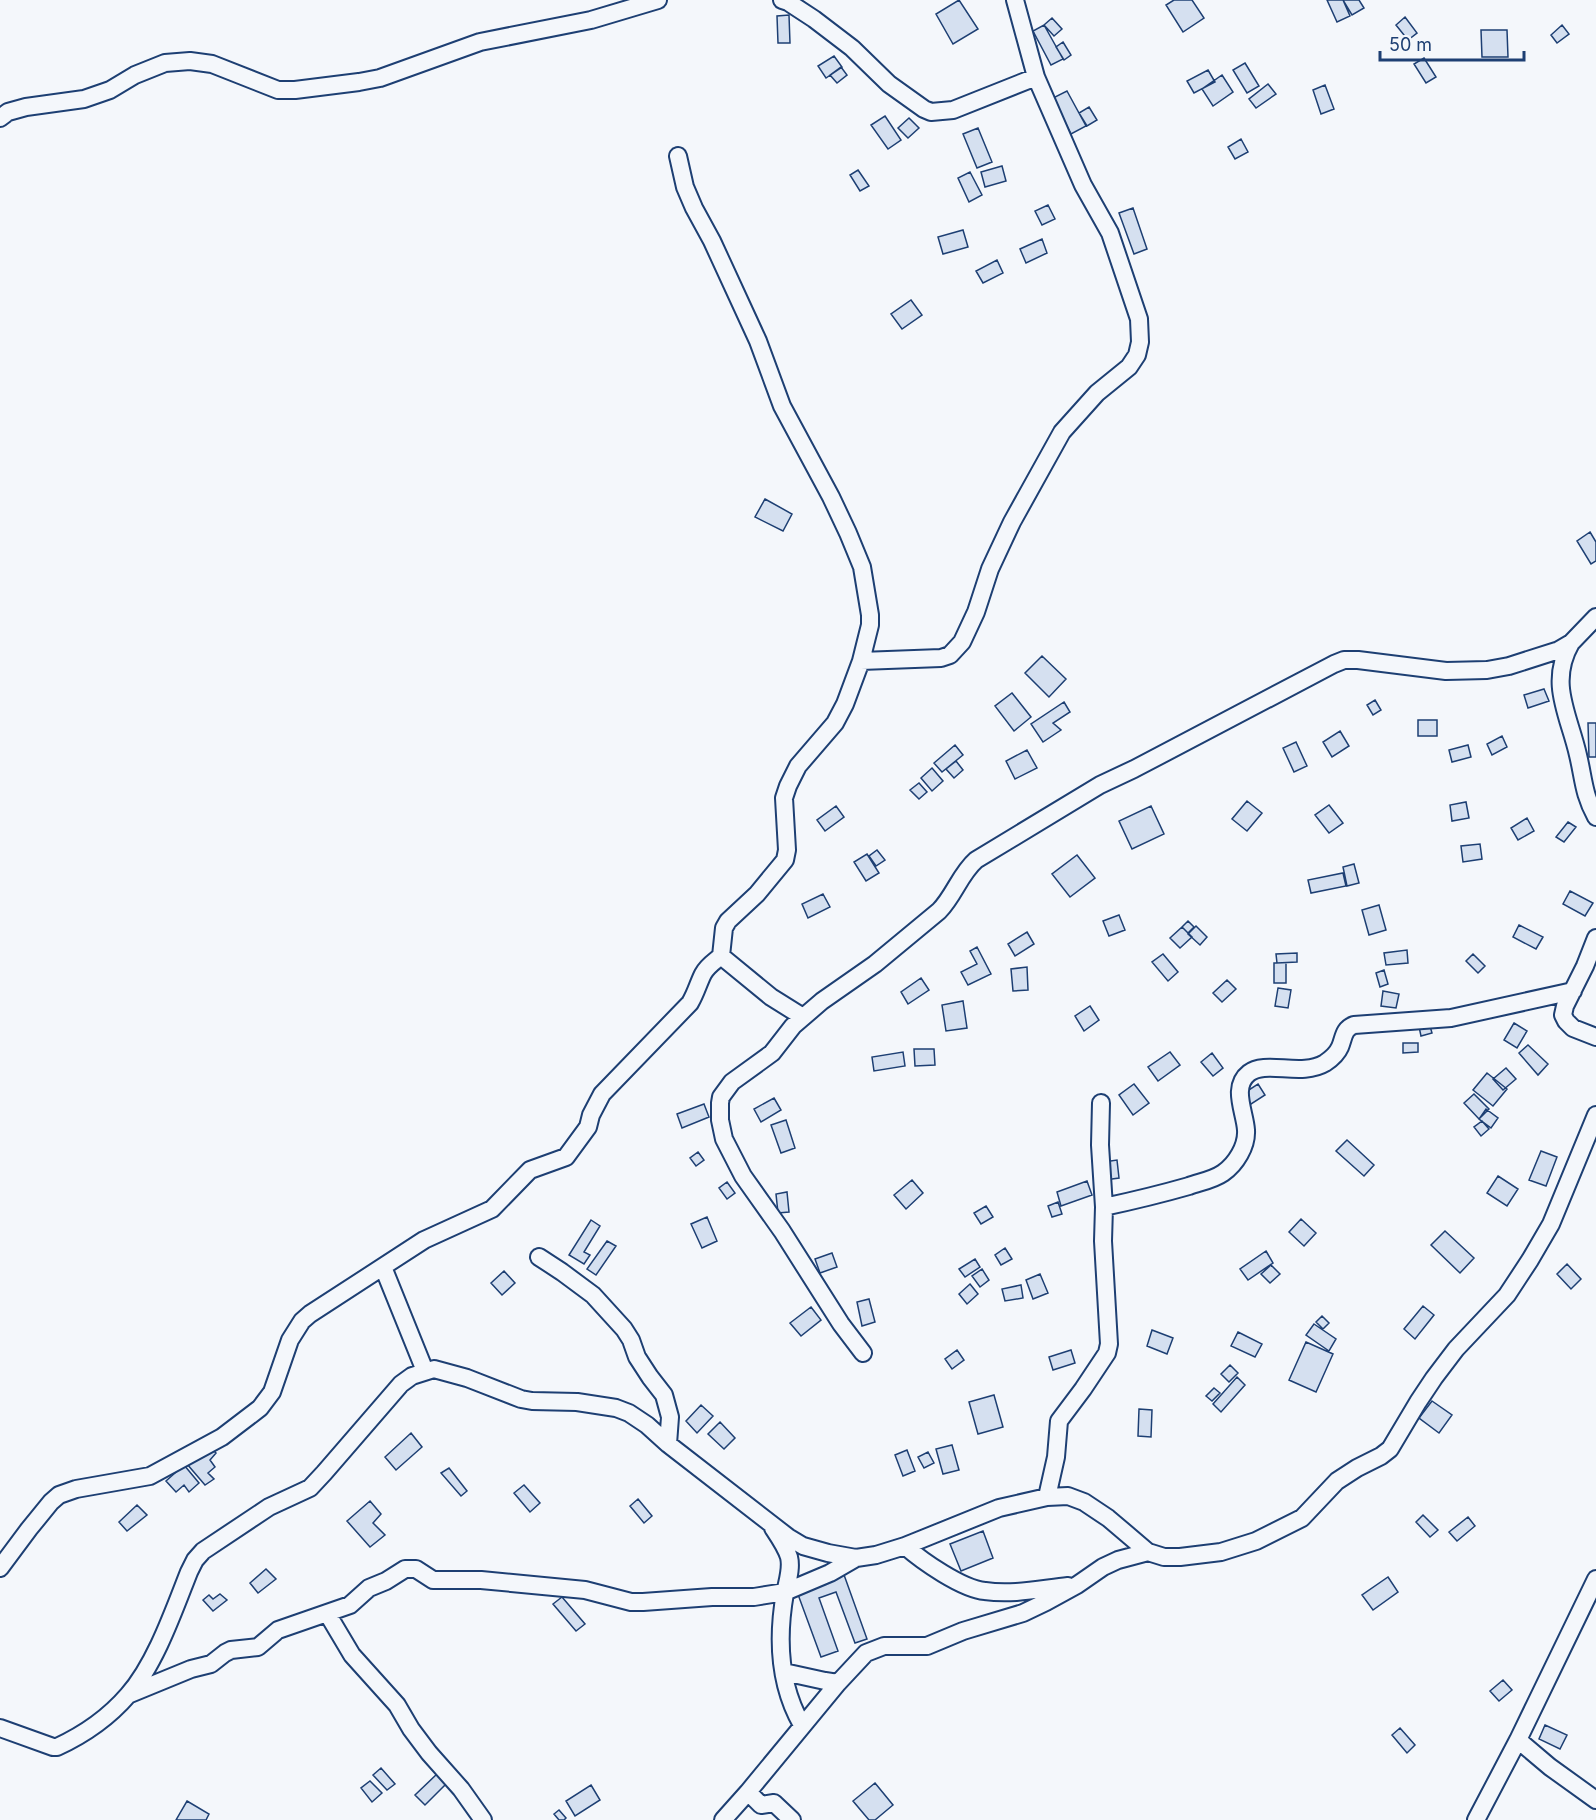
<svg xmlns="http://www.w3.org/2000/svg" width="1596" height="1820" font-family="Inter,sans-serif">
	<style>
		.building { fill: #d5e0f0; stroke: #1d3f73; stroke-width: 1.5 }
		.lines { fill: none; stroke-linecap: round; stroke-linejoin: round }
		.minor-casing { stroke: #1d3f73; stroke-width: 20 }
		.minor { stroke: #f4f7fb; stroke-width: 16 }
	</style>
	<rect width="100%" height="100%" fill="#f4f7fb"/>
	<path class="building" d="M959 0 978 29 953 44 936 14Z
		M1174 0H1192L1204 18 1183 32 1166 5Z
		M1327 0H1343L1350 16 1337 22Z
		M1343 0H1359L1364 8 1352 15Z
		M789 15 790 43H778L777 16Z
		M1405 17 1417 33 1408 40 1396 25Z
		M1052 18 1062 29 1054 36 1044 25Z
		M1044 25 1063 59 1051 65 1033 31Z
		M1562 25 1569 34 1557 43 1551 35Z
		M1481 30H1507L1508 57H1482Z
		M1063 42 1071 55 1064 60 1056 47Z
		M834 56 842 67 826 78 818 66Z
		M1424 58 1436 77 1426 83 1414 64Z
		M1245 63 1259 86 1247 93 1233 70Z
		M841 67 847 75 837 83 830 75Z
		M1208 70 1215 82 1194 93 1187 81Z
		M1222 75 1233 92 1213 106 1202 89Z
		M1268 84 1276 94 1256 108 1249 99Z
		M1325 85 1334 109 1321 114 1313 90Z
		M1067 91 1086 126 1071 134 1053 98Z
		M1089 107 1097 120 1087 126 1079 113Z
		M885 116 901 140 888 149 871 125Z
		M909 118 919 128 908 138 898 128Z
		M978 128 992 162 977 168 963 134Z
		M1241 139 1248 152 1235 159 1228 147Z
		M1002 166 1006 181 985 187 981 172Z
		M858 170 869 186 860 191 850 175Z
		M970 172 982 195 969 202 958 178Z
		M1048 205 1055 219 1042 225 1035 211Z
		M1133 208 1147 249 1134 254 1119 213Z
		M963 230 968 247 943 254 938 237Z
		M1042 239 1047 253 1026 263 1020 249Z
		M997 260 1003 273 983 283 976 271Z
		M911 300 922 315 902 329 891 314Z
		M765 499 792 514 783 531 755 517Z
		M1590 532 1596 542V561L1591 564 1577 541Z
		M1042 656 1066 679 1049 697 1025 673Z
		M1544 689 1549 701 1528 708 1524 695Z
		M1012 693 1031 717 1014 731 995 706Z
		M1375 700 1381 710 1373 715 1367 705Z
		M1064 702 1070 712 1053 723 1061 730 1043 742 1031 724Z
		M1418 720H1437V736H1418Z
		M1588 723H1596V757H1589Z
		M1340 731 1349 746 1332 757 1323 742Z
		M1502 736 1507 747 1492 755 1487 744Z
		M1296 742 1307 766 1294 772 1283 748Z
		M955 745 963 755 942 772 934 763Z
		M1468 745 1471 757 1452 762 1449 750Z
		M1027 750 1037 768 1015 779 1006 761Z
		M956 761 963 770 954 778 946 769Z
		M932 768 943 781 932 791 921 778Z
		M919 783 927 792 919 799 910 790Z
		M1247 801 1262 813 1247 831 1232 819Z
		M1466 802 1469 818 1452 821 1450 805Z
		M1329 805 1343 823 1329 833 1315 815Z
		M836 806 844 817 825 831 817 820Z
		M1151 806 1164 834 1132 849 1119 821Z
		M1527 818 1534 831 1518 840 1511 828Z
		M1568 822 1576 827 1564 842 1556 837Z
		M1480 844 1482 859 1463 862 1461 846Z
		M877 850 885 860 876 866 869 856Z
		M867 854 879 873 866 881 854 862Z
		M1077 855 1095 878 1070 897 1052 874Z
		M1354 864 1359 883 1347 886 1343 867Z
		M1343 873 1346 886 1311 893 1308 880Z
		M1570 891 1593 903 1585 916 1563 904Z
		M823 894 830 907 808 918 802 904Z
		M1379 905 1386 930 1369 935 1362 910Z
		M1119 915 1125 930 1109 936 1103 921Z
		M1188 921 1194 927 1188 933 1182 927Z
		M1519 925 1543 937 1536 949 1513 937Z
		M1196 926 1207 937 1200 945 1188 934Z
		M1182 927 1192 937 1180 948 1170 938Z
		M1027 932 1034 944 1015 956 1008 944Z
		M977 947 991 974 968 985 961 972 977 964 970 951Z
		M1407 950 1408 963 1386 965 1384 953Z
		M1297 953V962L1277 963 1276 954Z
		M1163 954 1178 972 1168 981 1152 962Z
		M1473 954 1485 966 1478 973 1466 961Z
		M1274 963H1286V983H1274Z
		M1027 967 1028 990 1013 991 1011 969Z
		M1384 970 1388 984 1380 987 1376 973Z
		M921 978 929 990 908 1004 901 992Z
		M1227 980 1236 989 1222 1002 1213 993Z
		M1278 988 1291 990 1288 1008 1275 1006Z
		M1383 991 1399 994 1396 1008 1381 1006Z
		M963 1001 967 1028 946 1031 942 1005Z
		M1090 1006 1099 1020 1084 1031 1075 1016Z
		M1428 1019 1432 1033 1421 1036 1418 1022Z
		M1514 1023 1527 1031 1517 1048 1504 1040Z
		M1403 1043H1418V1052L1403 1053Z
		M1528 1045 1548 1064 1538 1075 1519 1053Z
		M914 1049H934L935 1065 915 1066Z
		M903 1052 905 1066 874 1071 872 1057Z
		M1170 1052 1180 1065 1158 1081 1148 1067Z
		M1212 1053 1223 1068 1213 1076 1201 1062Z
		M1506 1068 1516 1079 1503 1090 1493 1079Z
		M1487 1073 1507 1089 1493 1106 1473 1090Z
		M1134 1084 1149 1103 1133 1115 1119 1095Z
		M1258 1084 1265 1095 1248 1106 1241 1095Z
		M1474 1094 1489 1109 1479 1119 1464 1103Z
		M774 1098 781 1110 761 1122 754 1109Z
		M704 1104 709 1117 682 1128 677 1114Z
		M1486 1109 1498 1118 1491 1128 1479 1119Z
		M786 1120 795 1148 781 1153 771 1125Z
		M1482 1121 1489 1129 1481 1136 1474 1127Z
		M1347 1140 1374 1165 1364 1176 1336 1151Z
		M1541 1151 1557 1157 1546 1186 1529 1180Z
		M698 1152 704 1160 696 1166 690 1158Z
		M1117 1160 1119 1178 1105 1180 1104 1162Z
		M1498 1176 1518 1189 1507 1206 1487 1193Z
		M912 1180 923 1193 906 1209 894 1195Z
		M1087 1181 1092 1195 1061 1206 1057 1192Z
		M727 1182 735 1193 727 1199 719 1188Z
		M787 1192 789 1212 778 1213 776 1194Z
		M1058 1202 1062 1214 1052 1217 1048 1206Z
		M986 1206 993 1217 981 1224 974 1213Z
		M707 1217 717 1241 702 1248 691 1224Z
		M1301 1219 1316 1233 1304 1246 1289 1232Z
		M591 1220 600 1226 584 1252 590 1255 584 1264 569 1255Z
		M1445 1231 1474 1258 1460 1273 1431 1245Z
		M607 1241 616 1246 596 1275 587 1269Z
		M1005 1248 1012 1259 1001 1265 995 1255Z
		M1266 1251 1273 1263 1248 1280 1240 1269Z
		M832 1253 837 1267 820 1273 815 1259Z
		M975 1259 980 1267 965 1277 959 1269Z
		M1567 1264 1581 1279 1571 1289 1557 1274Z
		M1271 1265 1280 1274 1270 1283 1261 1274Z
		M982 1269 989 1280 980 1287 972 1276Z
		M504 1271 515 1283 502 1295 491 1283Z
		M1040 1274 1048 1293 1033 1299 1026 1280Z
		M970 1284 978 1294 967 1304 959 1294Z
		M1021 1285 1023 1298 1005 1301 1002 1289Z
		M869 1299 875 1322 862 1326 857 1302Z
		M1423 1306 1434 1315 1415 1339 1404 1329Z
		M811 1307 821 1320 801 1336 790 1323Z
		M1322 1316 1329 1323 1323 1329 1316 1322Z
		M1314 1324 1336 1339 1329 1351 1306 1335Z
		M1152 1330 1173 1338 1167 1354 1147 1346Z
		M1238 1332 1262 1344 1255 1357 1231 1346Z
		M1306 1342 1333 1354 1316 1392 1289 1380Z
		M957 1350 964 1360 952 1369 945 1359Z
		M1071 1350 1075 1363 1053 1370 1049 1357Z
		M1230 1365 1238 1373 1229 1382 1221 1374Z
		M1237 1377 1245 1385 1221 1412 1213 1404Z
		M1214 1388 1220 1393 1212 1401 1206 1396Z
		M994 1395 1003 1427 978 1434 969 1402Z
		M1432 1401 1452 1415 1439 1433 1419 1418Z
		M701 1405 713 1416 697 1433 686 1421Z
		M1139 1409 1152 1410 1151 1437 1138 1436Z
		M720 1422 735 1438 724 1449 708 1434Z
		M411 1433 422 1447 396 1470 385 1457Z
		M952 1445 959 1470 943 1474 936 1449Z
		M209 1446 216 1453 210 1460 215 1467 208 1473 214 1479 205 1485 187 1464Z
		M907 1450 915 1471 903 1476 895 1455Z
		M928 1452 934 1463 924 1468 918 1457Z
		M184 1465 199 1483 189 1492 184 1485 176 1492 166 1481Z
		M449 1468 467 1491 461 1496 441 1473Z
		M524 1485 540 1503 530 1512 514 1493Z
		M638 1499 652 1516 644 1523 630 1506Z
		M370 1501 381 1514 373 1523 385 1535 370 1547 347 1521Z
		M137 1505 147 1515 127 1531 119 1522Z
		M1423 1515 1438 1530 1430 1537 1416 1522Z
		M1468 1517 1475 1526 1457 1541 1449 1532Z
		M983 1531 993 1558 961 1571 950 1544Z
		M266 1569 276 1579 258 1593 250 1583Z
		M843 1572 867 1639 855 1643 836 1592 819 1598 838 1651 821 1657 796 1589Z
		M1388 1577 1398 1592 1373 1610 1362 1595Z
		M220 1594 227 1600 213 1611 203 1600 209 1595 213 1599Z
		M562 1597 585 1624 576 1631 553 1604Z
		M1503 1680 1512 1690 1499 1701 1490 1691Z
		M1545 1725 1567 1735 1560 1749 1539 1739Z
		M1400 1728 1415 1745 1407 1753 1392 1735Z
		M381 1768 395 1784 387 1790 373 1775Z
		M438 1773 448 1782 425 1805 415 1795Z
		M370 1781 382 1793 372 1802 361 1788Z
		M875 1783 893 1805 875 1820H869L853 1801Z
		M591 1785 600 1800 575 1816 566 1801Z
		M187 1801 209 1814 206 1820H176Z
		M559 1810 566 1818 564 1820H559L554 1814Z"/>
	<g class="lines">
		<g class="minor-casing">
			<path id="minor" d="M782 0 788 2 814 19 852 48 889 84 924 109 931 112 953 110 1036 77
				M0 118 8 112 26 107 84 99 110 90 135 75 165 63 190 61 212 64 278 90H295L359 82 380 78 480 42 591 20 658 0
				M1571 643C1548 683 1569 715 1578 755 1584 780 1583 793 1596 817
				M861 661 941 658 950 655 962 642 976 612 990 569 1012 522 1062 432 1097 393 1129 367 1137 355 1140 342 1139 319 1110 233 1083 185 1036 77 1015 0
				M1596 938 1585 966 1565 1006 1563 1015 1566 1021 1573 1028 1596 1037
				M721 956 771 997 803 1017
				M1104 1207C1132 1201 1161 1194 1189 1186 1200 1182 1213 1180 1223 1173 1236 1164 1247 1146 1246 1130 1245 1112 1231 1087 1249 1073 1265 1060 1302 1077 1325 1063 1331 1059 1337 1054 1340 1047 1344 1038 1343 1029 1354 1025L1451 1018 1573 991
				M539 1257 562 1272 593 1295 624 1329 631 1340 637 1357 650 1377 664 1395 670 1417 668 1444
				M383 1267 425 1371
				M863 1353 841 1324 782 1231 743 1176 724 1139 720 1120V1103L721 1097 732 1082 772 1053 793 1026 822 1001 875 964 939 911C954 896 960 874 976 860L1100 785 1134 769 1334 664 1344 660H1358L1446 671 1487 670 1509 666 1559 650 1571 643 1596 617
				M1047 1497 1056 1457 1059 1421 1083 1389 1107 1353 1109 1344 1103 1241 1104 1207 1100 1145 1101 1103
				M773 1528C779 1537 786 1547 789 1557 792 1569 787 1582 785 1593 777 1638 779 1685 802 1725
				M905 1546C922 1561 962 1589 985 1591 1012 1595 1040 1589 1068 1586
				M0 1568 29 1529 51 1502 59 1495 76 1489 150 1476 222 1437 260 1408 272 1392 290 1340 302 1321 310 1314 424 1240 492 1209 530 1170 566 1157 588 1127 591 1115 602 1094 690 1003C696 993 698 984 703 974 707 966 714 962 721 956L724 928 728 921 757 894 785 860 787 850 784 798 788 786 798 766 835 723 845 704 861 661 870 625V615L862 567 848 533 831 497 782 406 758 341 712 241 694 208 685 187 678 156
				M327 1613 352 1655 397 1705 411 1729 429 1753 461 1789 483 1820
				M784 1672 825 1681 838 1683
				M130 1694 191 1669 211 1664 225 1653 231 1650 258 1647 278 1630 350 1605 369 1588 386 1581 405 1569H416L433 1580H481L585 1590 631 1602H643L712 1597H754L785 1592 830 1573 856 1558
				M0 1728 53 1747H57C83 1735 109 1717 128 1695 155 1665 174 1610 189 1572L195 1560 203 1551 269 1507 310 1488 324 1473 401 1384 412 1376 434 1369 467 1378 521 1399 532 1401 577 1402 616 1408 629 1413 647 1425 668 1444 788 1537 803 1546 828 1553 856 1558 876 1555 905 1546 999 1508 1047 1497 1068 1496 1084 1502 1108 1518 1148 1552 1164 1557H1180L1221 1552 1256 1541 1302 1518 1337 1481 1357 1468 1381 1456 1390 1449 1418 1402 1434 1378 1456 1349 1507 1295 1530 1260 1551 1224 1596 1115
				M1518 1740 1550 1767 1596 1800
				M748 1792 761 1805 774 1803 792 1820
				M723 1820 748 1792 838 1683 866 1653 884 1646H927L963 1631 1023 1613 1046 1602 1077 1585 1103 1567 1118 1560 1148 1552
				M1476 1820 1518 1740 1596 1579"/>
		</g>
		<use href="#minor" class="minor"/>
	</g>
	<path d="M1380 51v9h144v-9" fill="none" stroke="#1d3f73" stroke-width="3"/>
	<text x="1389" y="51" font-size="18" fill="#1d3f73" stroke="#f4f7fb" stroke-width="4.5" paint-order="stroke">50 m</text>
</svg>
